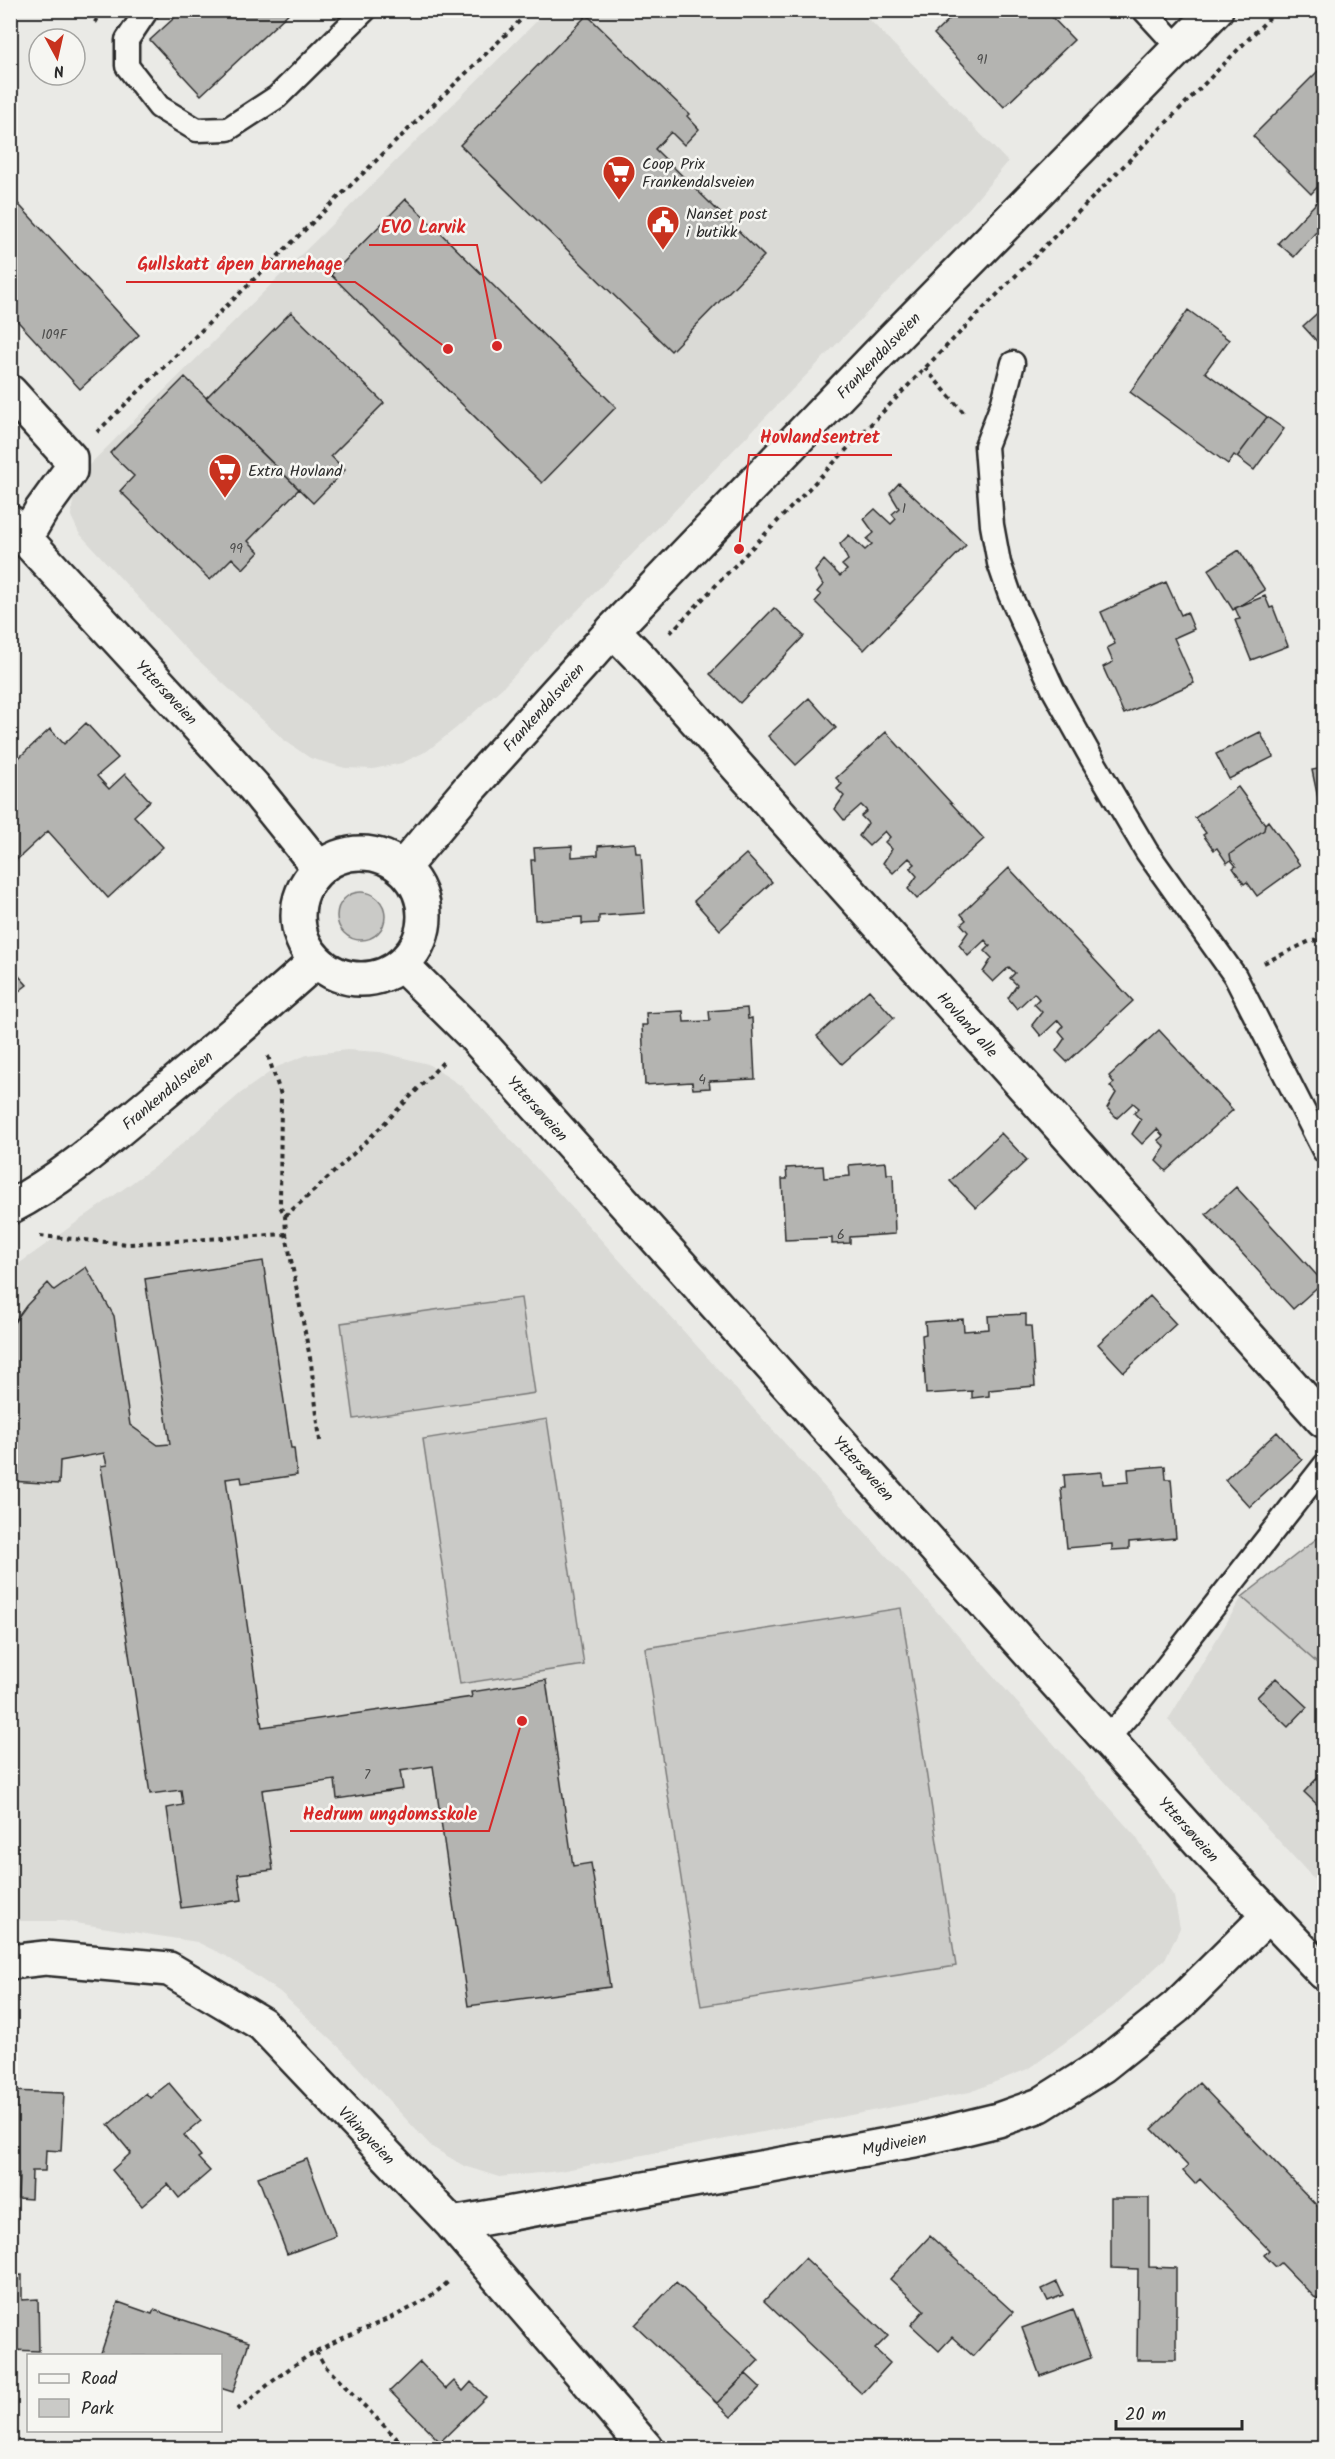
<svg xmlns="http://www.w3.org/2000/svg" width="1335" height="2459" font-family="Kalam,sans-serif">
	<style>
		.built { fill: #dadad6 }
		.green { fill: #cacac7; stroke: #7a7a79; stroke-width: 1.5 }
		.building { fill: #b4b4b1; stroke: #2b2b2b; stroke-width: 1.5 }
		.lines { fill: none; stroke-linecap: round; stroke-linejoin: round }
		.lane-casing { stroke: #2b2b2b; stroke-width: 27 }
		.street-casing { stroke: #2b2b2b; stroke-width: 38 }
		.secondary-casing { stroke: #2b2b2b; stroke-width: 38 }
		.path { stroke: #2b2b2b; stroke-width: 4; stroke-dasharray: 4.5 4.5; stroke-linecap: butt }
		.lane { stroke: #f6f6f2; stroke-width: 22 }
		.street { stroke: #f6f6f2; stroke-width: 33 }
		.secondary { stroke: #f6f6f2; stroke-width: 33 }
		.labels { text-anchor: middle; stroke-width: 5; stroke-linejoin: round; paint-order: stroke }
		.number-label { font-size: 14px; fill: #4d4d4c }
		.poi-label { font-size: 16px; fill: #2b2b2b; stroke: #f6f6f2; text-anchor: start }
		.street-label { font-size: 16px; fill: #2b2b2b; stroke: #f6f6f2 }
		.leader { fill: none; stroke: #d62828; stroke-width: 2 }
		.callout-dot { fill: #d62828; stroke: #f6f6f2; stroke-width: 2 }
		.callout-label { font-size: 18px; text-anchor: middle; font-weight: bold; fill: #d62828; stroke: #f6f6f2; stroke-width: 5; stroke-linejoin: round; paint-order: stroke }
	</style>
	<rect width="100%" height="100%" fill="#eaeae6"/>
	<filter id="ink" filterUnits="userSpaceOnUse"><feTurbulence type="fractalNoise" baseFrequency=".0167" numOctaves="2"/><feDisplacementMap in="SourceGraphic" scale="12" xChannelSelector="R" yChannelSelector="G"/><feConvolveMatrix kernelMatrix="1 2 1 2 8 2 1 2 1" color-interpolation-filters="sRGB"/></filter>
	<g filter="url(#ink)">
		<path class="built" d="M547 11H861L1008 162 969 208 503 687 455 729 427 751 402 763 373 769 345 768 310 758 284 740 182 645 79 533 71 516 76 478Z
			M347 1050 380 1052 428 1064 463 1087 930 1604 1136 1837 1174 1897 1180 1928 1166 1958 1112 2008 1030 2068 970 2092 560 2171 499 2177 464 2166 432 2147 341 2049 280 1992 226 1956 197 1942 63 1921H11L10 1270 161 1162 241 1093 277 1067 307 1055Z
			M1242 1597 1324 1669V1890L1168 1720Z"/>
		<path class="green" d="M337 916a24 24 0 1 1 48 0a24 24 0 1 1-48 0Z
			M521 1298 535 1393 354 1419 341 1323Z
			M547 1419 584 1665 460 1684 423 1439Z
			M1324 1533V1669L1242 1597Z
			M901 1608 956 1966 701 2006 645 1648Z"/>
		<path class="building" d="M183 10H292L201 95 150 40Z
			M959 10H1045L1074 40 1004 107 934 34Z
			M587 15 689 114 687 116 699 129 684 145 671 132 655 149 764 256 671 351 460 145Z
			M1324 65V180L1311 194 1253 136Z
			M10 195 139 335 80 389 10 313Z
			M406 199 616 407 542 483 331 275Z
			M1317 202 1324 209V223L1294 257 1278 243Z
			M1324 307V349L1303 326Z
			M1188 310 1229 340 1205 372 1267 417 1237 457 1234 455 1228 464 1130 392Z
			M291 312 384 403 331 456 345 470 313 503 206 398Z
			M185 377 299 489 248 541 259 552 243 569 232 558 210 580 120 491 134 476 110 453Z
			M1267 417 1284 429 1254 470 1237 457Z
			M899 483 966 545 864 650 815 602 821 595 817 592 823 585 815 571 824 560 840 576 847 570 842 565 848 560 840 544 849 535 865 550 872 544 867 539 874 533 864 519 875 509 891 524 896 519 892 514 899 508 890 493Z
			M1239 550 1265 590 1233 610 1208 570Z
			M1166 582 1181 615 1187 612 1194 629 1174 638 1194 683 1124 714 1103 667 1113 662 1107 648 1115 644 1101 612Z
			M1265 596 1270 608 1273 607 1288 646 1251 660 1235 620 1240 619 1235 608Z
			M774 608 804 636 740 703 710 674Z
			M809 698 836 728 796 765 768 736Z
			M86 723 118 758 97 776 109 789 125 774 150 801 134 816 163 847 108 898 48 831 10 866V766L50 729 64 744Z
			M886 732 984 839 917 899 908 889 917 876 910 868 915 864 909 858 893 873 883 863 892 849 885 842 890 837 885 831 869 846 859 836 868 823 861 816 867 811 861 805 844 820 835 809 844 796 837 789 842 784 836 778Z
			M1260 732 1273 757 1229 779 1216 754Z
			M1324 768V817H1322L1312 770Z
			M1238 787 1265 824 1264 830 1230 854 1231 860 1227 863 1217 848 1214 850 1203 835 1206 833 1195 818Z
			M1268 821 1300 865 1257 896 1247 882 1244 884 1233 868 1236 866 1231 860 1230 854 1264 830 1265 824Z
			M635 843 636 853H641L645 913 599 916V923L582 924V917L535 920 531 860H535L534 848 572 846V857L598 855V846Z
			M746 854 772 882 720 930 694 901Z
			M1009 868 1133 1001 1067 1062 1056 1051 1065 1038 1059 1031 1063 1026 1058 1020 1041 1036 1032 1025 1042 1012 1034 1004 1039 999 1034 993 1017 1009 1008 998 1017 985 1010 978 1015 973 1009 967 993 982 983 972 992 958 985 951 990 946 985 940 968 956 959 945 968 932 961 924 966 920 961 914Z
			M10 966 27 985 10 998Z
			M869 990 894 1018 842 1064 817 1036Z
			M747 1008 748 1019 752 1018 755 1079 709 1081 710 1088 693 1089 692 1082 645 1085 642 1025H647L646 1013 683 1011 684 1022 710 1021 709 1011Z
			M1159 1030 1233 1110 1166 1171 1156 1161 1165 1147 1158 1140 1163 1136 1157 1129 1142 1144 1132 1134 1141 1120 1134 1113 1139 1108 1133 1103 1117 1118 1107 1108 1116 1093 1110 1086 1114 1083 1109 1076Z
			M1001 1133 1027 1160 976 1208 950 1181Z
			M886 1162 887 1174H893L895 1234 850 1237V1243L832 1244V1238L785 1240 782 1179H787L786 1168 823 1166 824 1178 850 1176 849 1165Z
			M1236 1187 1323 1282 1293 1309 1206 1214Z
			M263 1261 291 1448H294L297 1475 242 1483 241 1477 226 1479 262 1727 472 1697 471 1692 546 1680 573 1866 591 1863 610 1987 468 2006 433 1766 400 1771 403 1789 337 1799 335 1780 262 1790 273 1870 238 1874 242 1900 181 1908 167 1808 183 1805 181 1790 150 1794 101 1466 107 1465 104 1453 60 1461 59 1484 10 1481V1328L26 1306 48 1283 54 1290 86 1267 114 1316 130 1425 158 1445 170 1444 145 1279Z
			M1150 1296 1176 1324 1124 1372 1098 1344Z
			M1026 1314V1326H1031L1035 1386 989 1390V1396L972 1398V1391L926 1394 922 1335 926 1334 925 1322 963 1319 964 1331 989 1329 988 1316Z
			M1277 1432 1302 1460 1250 1507 1225 1480Z
			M1165 1466 1166 1479H1171L1176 1538 1129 1542V1549L1112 1550V1544L1067 1548 1061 1488H1065L1064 1475 1102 1472 1103 1484 1129 1482 1128 1469Z
			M1276 1678 1307 1707 1288 1727 1257 1697Z
			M1324 1771V1811L1304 1792Z
			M169 2083 201 2121 184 2135 201 2156 198 2158 210 2171 179 2198 168 2184 142 2206 112 2170 131 2153 108 2125 146 2093 150 2098Z
			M1199 2083 1324 2213V2292L1317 2300 1281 2263 1276 2267 1264 2255 1269 2250 1200 2179 1195 2184 1183 2171 1188 2166 1152 2129Z
			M10 2091 64 2093 61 2151 46 2150 45 2171H32L31 2199 18 2198 19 2174H10Z
			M307 2159 336 2236 287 2254 258 2177Z
			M1111 2198H1149V2267L1176 2268V2360H1137L1138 2269 1111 2268Z
			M930 2236 1013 2312 973 2356 952 2337 939 2351 911 2325 924 2310 890 2279Z
			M805 2258 888 2336 875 2349 890 2363 862 2394 764 2301Z
			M22 2275V2300L38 2299 39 2351 10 2350V2276Z
			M676 2282 759 2360 717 2403 635 2325Z
			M1057 2282 1063 2295 1048 2301 1042 2289Z
			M118 2302 152 2314 154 2310 249 2342 233 2392 220 2388V2356H100Z
			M1073 2309 1091 2358 1040 2376 1022 2328Z
			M420 2362 446 2389 454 2381 463 2391 471 2382 486 2397 440 2442 390 2391Z
			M746 2374 760 2387 731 2417 713 2400 717 2403Z"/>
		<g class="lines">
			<g class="lane-casing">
				<path id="lane" d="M147 10 127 40V66L159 107 197 130 228 129 277 97 365 10
					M1144 10 1179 48
					M1013 363 1003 402 986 446 992 525 999 563 1010 595 1053 689 1092 759 1147 852 1235 976 1324 1151
					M1108 1738 1135 1707 1324 1466"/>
			</g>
			<g class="street-casing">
				<path id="street" d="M10 392 70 458V471L41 511 25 538
					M613 630 642 660 1323 1420
					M10 1207C61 1180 103 1143 146 1107 204 1059 260 1011 316 961
					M10 1962 45 1958 169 1969 262 2024 452 2224 646 2448
					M452 2224 920 2139 998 2120 1040 2105 1102 2066 1176 2007 1269 1915"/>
			</g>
			<g class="secondary-casing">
				<path id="secondary" d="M10 522 253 786 319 868
					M298 916a63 63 0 1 1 126 0a63 63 0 1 1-126 0Z
					M403 867 469 789 613 630 892 340 1216 10
					M402 965 474 1036 1207 1850 1324 1973"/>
			</g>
			<path class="path" d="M79 10 98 22
				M925 368 964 413
				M97 432 531 10
				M670 633 925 368 1277 10
				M1264 963 1310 941 1324 940
				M268 1056 281 1095 280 1206 285 1216 286 1234 311 1363 320 1441
				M285 1216C342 1167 394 1115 445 1060
				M40 1236 129 1244 286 1234
				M316 2351 324 2365 406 2448
				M237 2410C262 2390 287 2368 315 2352 359 2327 413 2316 450 2280"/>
			<use href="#lane" class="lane"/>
			<use href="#street" class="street"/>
			<use href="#secondary" class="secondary"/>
		</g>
	</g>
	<defs>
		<g id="supermarket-pin" transform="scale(1.725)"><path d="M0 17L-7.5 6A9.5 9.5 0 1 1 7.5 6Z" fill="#c8321e" stroke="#f6f6f2"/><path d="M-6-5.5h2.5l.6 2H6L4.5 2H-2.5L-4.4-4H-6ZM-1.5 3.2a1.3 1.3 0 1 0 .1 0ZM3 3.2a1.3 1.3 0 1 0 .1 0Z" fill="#fff"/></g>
		<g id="civic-pin" transform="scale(1.725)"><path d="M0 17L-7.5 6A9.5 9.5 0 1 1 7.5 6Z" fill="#c8321e" stroke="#f6f6f2"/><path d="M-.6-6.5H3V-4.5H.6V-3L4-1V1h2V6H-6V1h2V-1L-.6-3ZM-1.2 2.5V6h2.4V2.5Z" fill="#fff"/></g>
	</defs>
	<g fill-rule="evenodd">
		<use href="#supermarket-pin" x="619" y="172"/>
		<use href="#civic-pin" x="663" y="222"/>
		<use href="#supermarket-pin" x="225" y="470"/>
	</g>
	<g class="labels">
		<g class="number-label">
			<text x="982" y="64">91</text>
			<text x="54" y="339">109F</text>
			<text x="904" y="513">1</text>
			<text x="236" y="553">99</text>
			<text x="702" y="1084">4</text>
			<text x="841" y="1239">6</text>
			<text x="367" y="1779">7</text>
		</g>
		<g class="poi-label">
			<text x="642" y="169">Coop Prix<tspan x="642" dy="18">Frankendalsveien</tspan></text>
			<text x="686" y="219">Nanset post<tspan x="686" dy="18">i butikk</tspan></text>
			<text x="248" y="476">Extra Hovland</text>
		</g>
		<g class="street-label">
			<text transform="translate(878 355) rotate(-46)" y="6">Frankendalsveien</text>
			<text transform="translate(167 692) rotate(47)" y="6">Yttersøveien</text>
			<text transform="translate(543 707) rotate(-48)" y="6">Frankendalsveien</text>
			<text transform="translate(968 1024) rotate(48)" y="6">Hovland alle</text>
			<text transform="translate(167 1090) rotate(-40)" y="6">Frankendalsveien</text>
			<text transform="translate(538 1108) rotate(48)" y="6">Yttersøveien</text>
			<text transform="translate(864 1468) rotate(48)" y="6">Yttersøveien</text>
			<text transform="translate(1189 1829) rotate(48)" y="6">Yttersøveien</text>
			<text transform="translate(367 2135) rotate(46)" y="6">Vikingveien</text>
			<text transform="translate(894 2143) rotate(-11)" y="6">Mydiveien</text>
		</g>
	</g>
	<path class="leader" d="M497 346L477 245H369M448 349L355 282H126M739 549L749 455H892M522 1721L489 1831H290"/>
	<g class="callout-dot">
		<circle cx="497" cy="346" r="6"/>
		<circle cx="448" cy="349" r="6"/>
		<circle cx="739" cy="549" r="6"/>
		<circle cx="522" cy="1721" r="6"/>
	</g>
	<g class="callout-label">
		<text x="423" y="233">EVO Larvik</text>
		<text x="240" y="270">Gullskatt åpen barnehage</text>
		<text x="820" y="443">Hovlandsentret</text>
		<text x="390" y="1820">Hedrum ungdomsskole</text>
	</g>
	<rect width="1335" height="2459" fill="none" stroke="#f6f6f2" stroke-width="36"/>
	<rect x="18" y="18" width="1299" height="2423" fill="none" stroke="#2b2b2b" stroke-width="2" filter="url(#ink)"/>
	<rect x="27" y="2354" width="195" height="78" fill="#f6f6f2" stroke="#a5a5a2" stroke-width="1.5"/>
	<rect x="39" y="2374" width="30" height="9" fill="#f6f6f2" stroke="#a5a5a2" stroke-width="1.5"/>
	<text x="81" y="2384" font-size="18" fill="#2b2b2b">Road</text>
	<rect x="39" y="2399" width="30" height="18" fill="#cacac7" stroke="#a5a5a2" stroke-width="1.5"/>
	<text x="81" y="2414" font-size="18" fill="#2b2b2b">Park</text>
	<g transform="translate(57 57) rotate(172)"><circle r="28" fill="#f6f6f2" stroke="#a5a5a2" stroke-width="1.5"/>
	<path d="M0-4.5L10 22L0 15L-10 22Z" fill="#c8321e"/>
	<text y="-9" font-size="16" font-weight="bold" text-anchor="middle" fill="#2b2b2b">N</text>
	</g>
	<path d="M1116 2420v9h126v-9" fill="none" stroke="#2b2b2b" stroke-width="3"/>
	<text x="1125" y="2420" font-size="18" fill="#2b2b2b" stroke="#f6f6f2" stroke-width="4.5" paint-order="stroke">20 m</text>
</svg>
